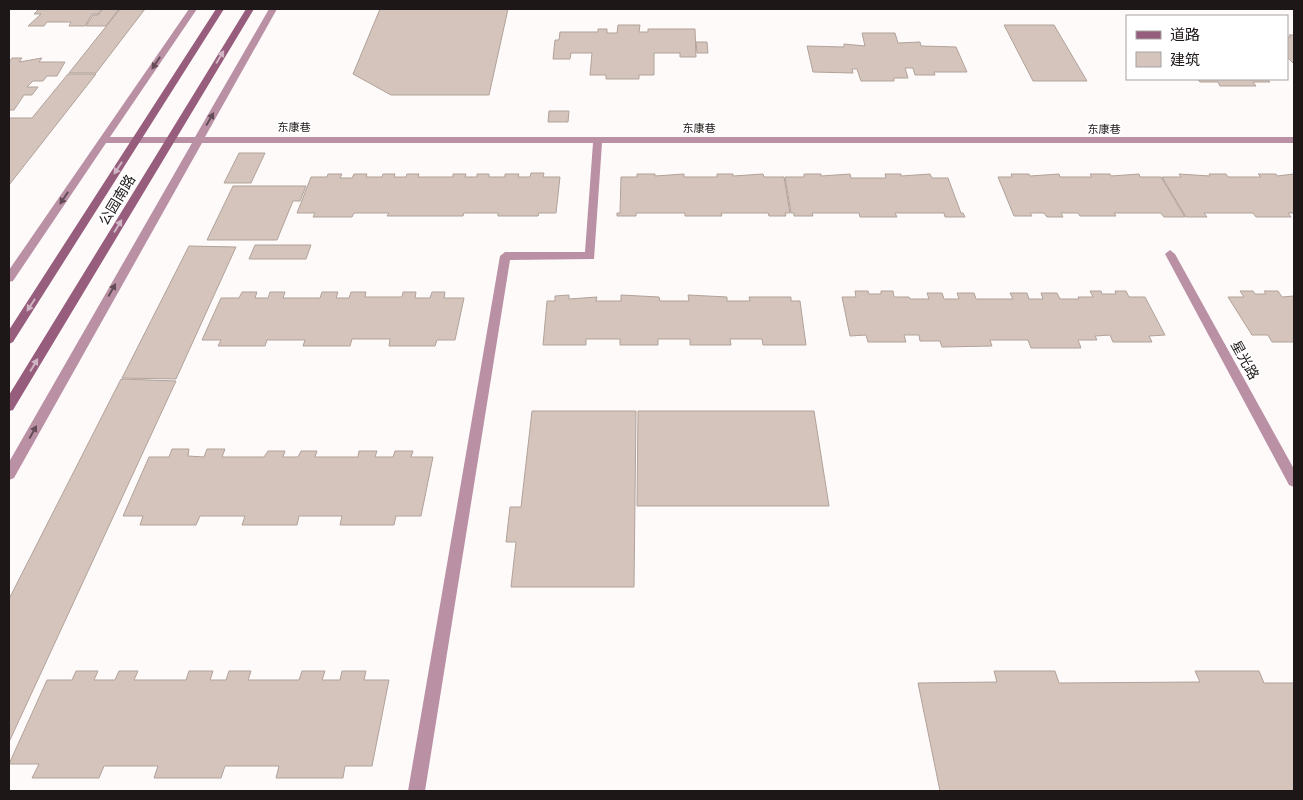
<svg xmlns="http://www.w3.org/2000/svg" width="1303" height="800" font-family="Inter,'Noto Sans SC',sans-serif">
	<style>
		.building { fill: #d4c4bc; stroke: #b1a29a }
		.lines { fill: none; stroke-linecap: round; stroke-linejoin: round }
		.street { fill: #ba90a5; fill-rule: evenodd }
		.secondary { fill: #975d7c; fill-rule: evenodd }
		.oneway { fill: #d0b6c4 }
		.oneway2 { fill: #644d57 }
		.labels { text-anchor: middle; stroke-width: 4; stroke-linejoin: round; paint-order: stroke }
		.far-street-label { font-size: 11px; fill: #1e1717; stroke: #fff }
		.street-label { font-size: 14px; fill: #1e1717; stroke: #fff }
	</style>
	<rect width="100%" height="100%" fill="#fefafa"/>
	<path class="building" d="M39 9H102L98 14H92L85 26H69L71 22H47L44 26H28L41 14H34Z
		M103 9H119L106 26H86L93 15H98Z
		M120 9H145L96 73H69Z
		M380 9H508L489 95H391L353 74Z
		M618 25H640L639 32H648V29H695L696 57H680V53H654V75H639V79H606V75H590L592 53H571L570 59H553L555 40H559L560 32H598V29H607V33H617Z
		M1004 25H1054L1087 81H1033Z
		M862 33H895L898 43 920 42 921 46 956 47 967 72H934L935 75H915L913 68H905L908 78H894V81H861L857 69H852L853 73 813 72 807 46 844 47V44L865 46Z
		M1289 35H1294V64L1287 57V37H1291Z
		M696 42H707L708 53H697Z
		M12 58H22L19 62 42 58 39 62H65L57 76H47L43 81H33L27 87H38L32 95H24L14 110H9V62Z
		M68 74H96L9 185V118H32Z
		M1197 79H1267L1270 82H1253L1256 86H1220L1218 82H1200Z
		M549 111H569L568 122H548Z
		M239 153H265L251 183H224Z
		M531 173H544L543 177H560L556 213H539L538 216H498V213H464L463 216H387L389 213H354L352 217H313L315 213H297L311 177H327L328 174H342L340 178H352L354 174H367L366 177H382L383 174H395L394 177H406L407 174H419L418 177H453V174H466L465 177H477V174H489V177H505V174H519L518 177H530Z
		M637 174H655V176L684 174V177H717V174H733V176L763 174 764 177H784L790 213H785L786 216H769L768 213H721L722 216H685V213H636V216H617V213H620L621 177H637Z
		M804 174H821V176L850 174 851 178H886L885 174H901V176L930 174 932 178H948L961 213H963L965 217H945L944 213H895L897 217H860L859 213H812L813 216H794V213H791L785 177H804Z
		M1011 174H1029L1030 176 1059 174 1060 177H1092L1090 174H1110L1111 176 1139 174 1140 177H1161L1185 217H1164L1161 213H1114L1116 216H1080L1078 213H1061L1063 217H1047L1044 213H1030L1032 216H1014L998 177H1012Z
		M1179 174 1210 176 1209 174H1226L1228 177H1261L1258 174H1276L1277 176 1294 174V213H1288L1291 217H1256L1253 213H1204L1207 217H1186L1162 177H1181Z
		M233 186H306L300 201H293L277 240H207Z
		M255 245H311L306 259H249Z
		M189 246 236 247 176 379 122 378Z
		M855 291H868L869 294H881V291H893L894 297H909L910 299H929L927 293H942L944 299H959L957 293H974L976 299H1013L1010 293H1027L1029 299H1043L1041 293H1057L1060 299H1079L1078 297H1093L1090 291H1101L1102 294H1116L1115 291H1126L1129 297H1145L1165 335 1149 336 1152 342H1113L1110 335 1095 336 1097 340H1078L1081 348H1031L1028 340H990L992 346 942 347 940 341H920L919 335H904L906 342H868L866 335 850 336 842 297H856Z
		M1240 291H1253L1255 294H1266L1264 291H1278L1282 297 1294 296V342H1272L1268 335H1252L1228 297H1244Z
		M242 292H257L255 298H268L270 292H285L283 298H320L322 292H338L336 298H349L351 292H366L365 297H402L403 292H416L415 298H430L432 292H445L444 298H464L455 340H437L435 346H389L390 339H352L350 346H303L305 340H267L265 346H218L221 340H202L221 298H239Z
		M569 295V299L597 297 596 301H621V295L659 297 660 301H689L688 295 727 297V301H750L749 297H791V301H800L806 345H763L762 339H730L731 345H690V339H658V345H620V339H586V345H543L547 301H555V296Z
		M121 379 176 381 9 742V599Z
		M532 411H636L634 587H511L516 542H506L510 507H521Z
		M638 411H814L829 506H637Z
		M172 449H189L188 456 204 457 207 449H225L222 457H264L268 451H285L283 457H298L301 451H317L315 457H358L359 451H377L375 457H393L395 451H413L411 457H433L421 516H396L394 525H340L342 516H299L297 525H242L245 516H200L196 525H140L143 516H123L149 457H169Z
		M76 671H98L94 680H115L119 671H138L134 680H186L189 671H213L210 680H226L229 671H251L248 680H299L302 671H325L322 680H340L342 671H366L364 680H389L372 766H345L343 778H276L279 766H225L221 778H154L158 766H104L99 778H32L39 764H9L47 680H72Z
		M994 671H1055L1059 683 1200 682 1195 671H1259L1264 683H1294V791H940L918 683 997 682Z"/>
	<g class="lines">
		<path class="street" d="M189 9H197L110 137H195L269 9H277L205 137H1294V143H602L594 259 510 260 425 791H408L500 256 505 252H585L593 143H202L14 478 9 480V462L192 143H106L13 281 9 282V270Z
			M1170 250 1175 254 1294 469V487L1289 485 1165 254Z"/>
		<path class="secondary" d="M216 9H224L13 342 9 344V330Z
			M246 9H254L13 410 9 411V395Z"/>
	</g>
	<defs><path id="oneway-solid" d="M-6-.8H1V-3.2L6.5 0L1 3.2V.8H-6Z" transform="scale(1.25)"/></defs>
	<g class="oneway">
		<use href="#oneway-solid" transform="translate(220 57) rotate(-59)"/>
		<use href="#oneway-solid" transform="translate(118 168) rotate(123)"/>
		<use href="#oneway-solid" transform="translate(118 226) rotate(-59)"/>
		<use href="#oneway-solid" transform="translate(31 305) rotate(123)"/>
		<use href="#oneway-solid" transform="translate(34 365) rotate(-59)"/>
	</g>
	<g class="oneway2">
		<use href="#oneway-solid" transform="translate(156 63) rotate(124)"/>
		<use href="#oneway-solid" transform="translate(210 119) rotate(-60)"/>
		<use href="#oneway-solid" transform="translate(64 198) rotate(124)"/>
		<use href="#oneway-solid" transform="translate(112 290) rotate(-61)"/>
		<use href="#oneway-solid" transform="translate(33 432) rotate(-61)"/>
	</g>
	<g class="labels">
		<g class="far-street-label">
			<text x="294" y="131">东康巷</text>
			<text x="699" y="132">东康巷</text>
			<text x="1104" y="133">东康巷</text>
		</g>
		<g class="street-label">
			<text transform="translate(117 200) rotate(-59)" y="5">公园南路</text>
			<text transform="translate(1245 360) rotate(61)" y="5">星光路</text>
		</g>
	</g>
	<rect width="1303" height="800" fill="none" stroke="#1e1717" stroke-width="20"/>
	<rect x="1126" y="15" width="162" height="65" fill="#ffffff" stroke="#a5a2a2"/>
	<rect x="1136" y="31" width="25" height="8" fill="#975d7c" stroke="#a5a2a2"/>
	<text x="1170" y="40" font-size="15" fill="#1e1717">道路</text>
	<rect x="1136" y="52" width="25" height="15" fill="#d4c4bc" stroke="#a5a2a2"/>
	<text x="1170" y="65" font-size="15" fill="#1e1717">建筑</text>
</svg>
